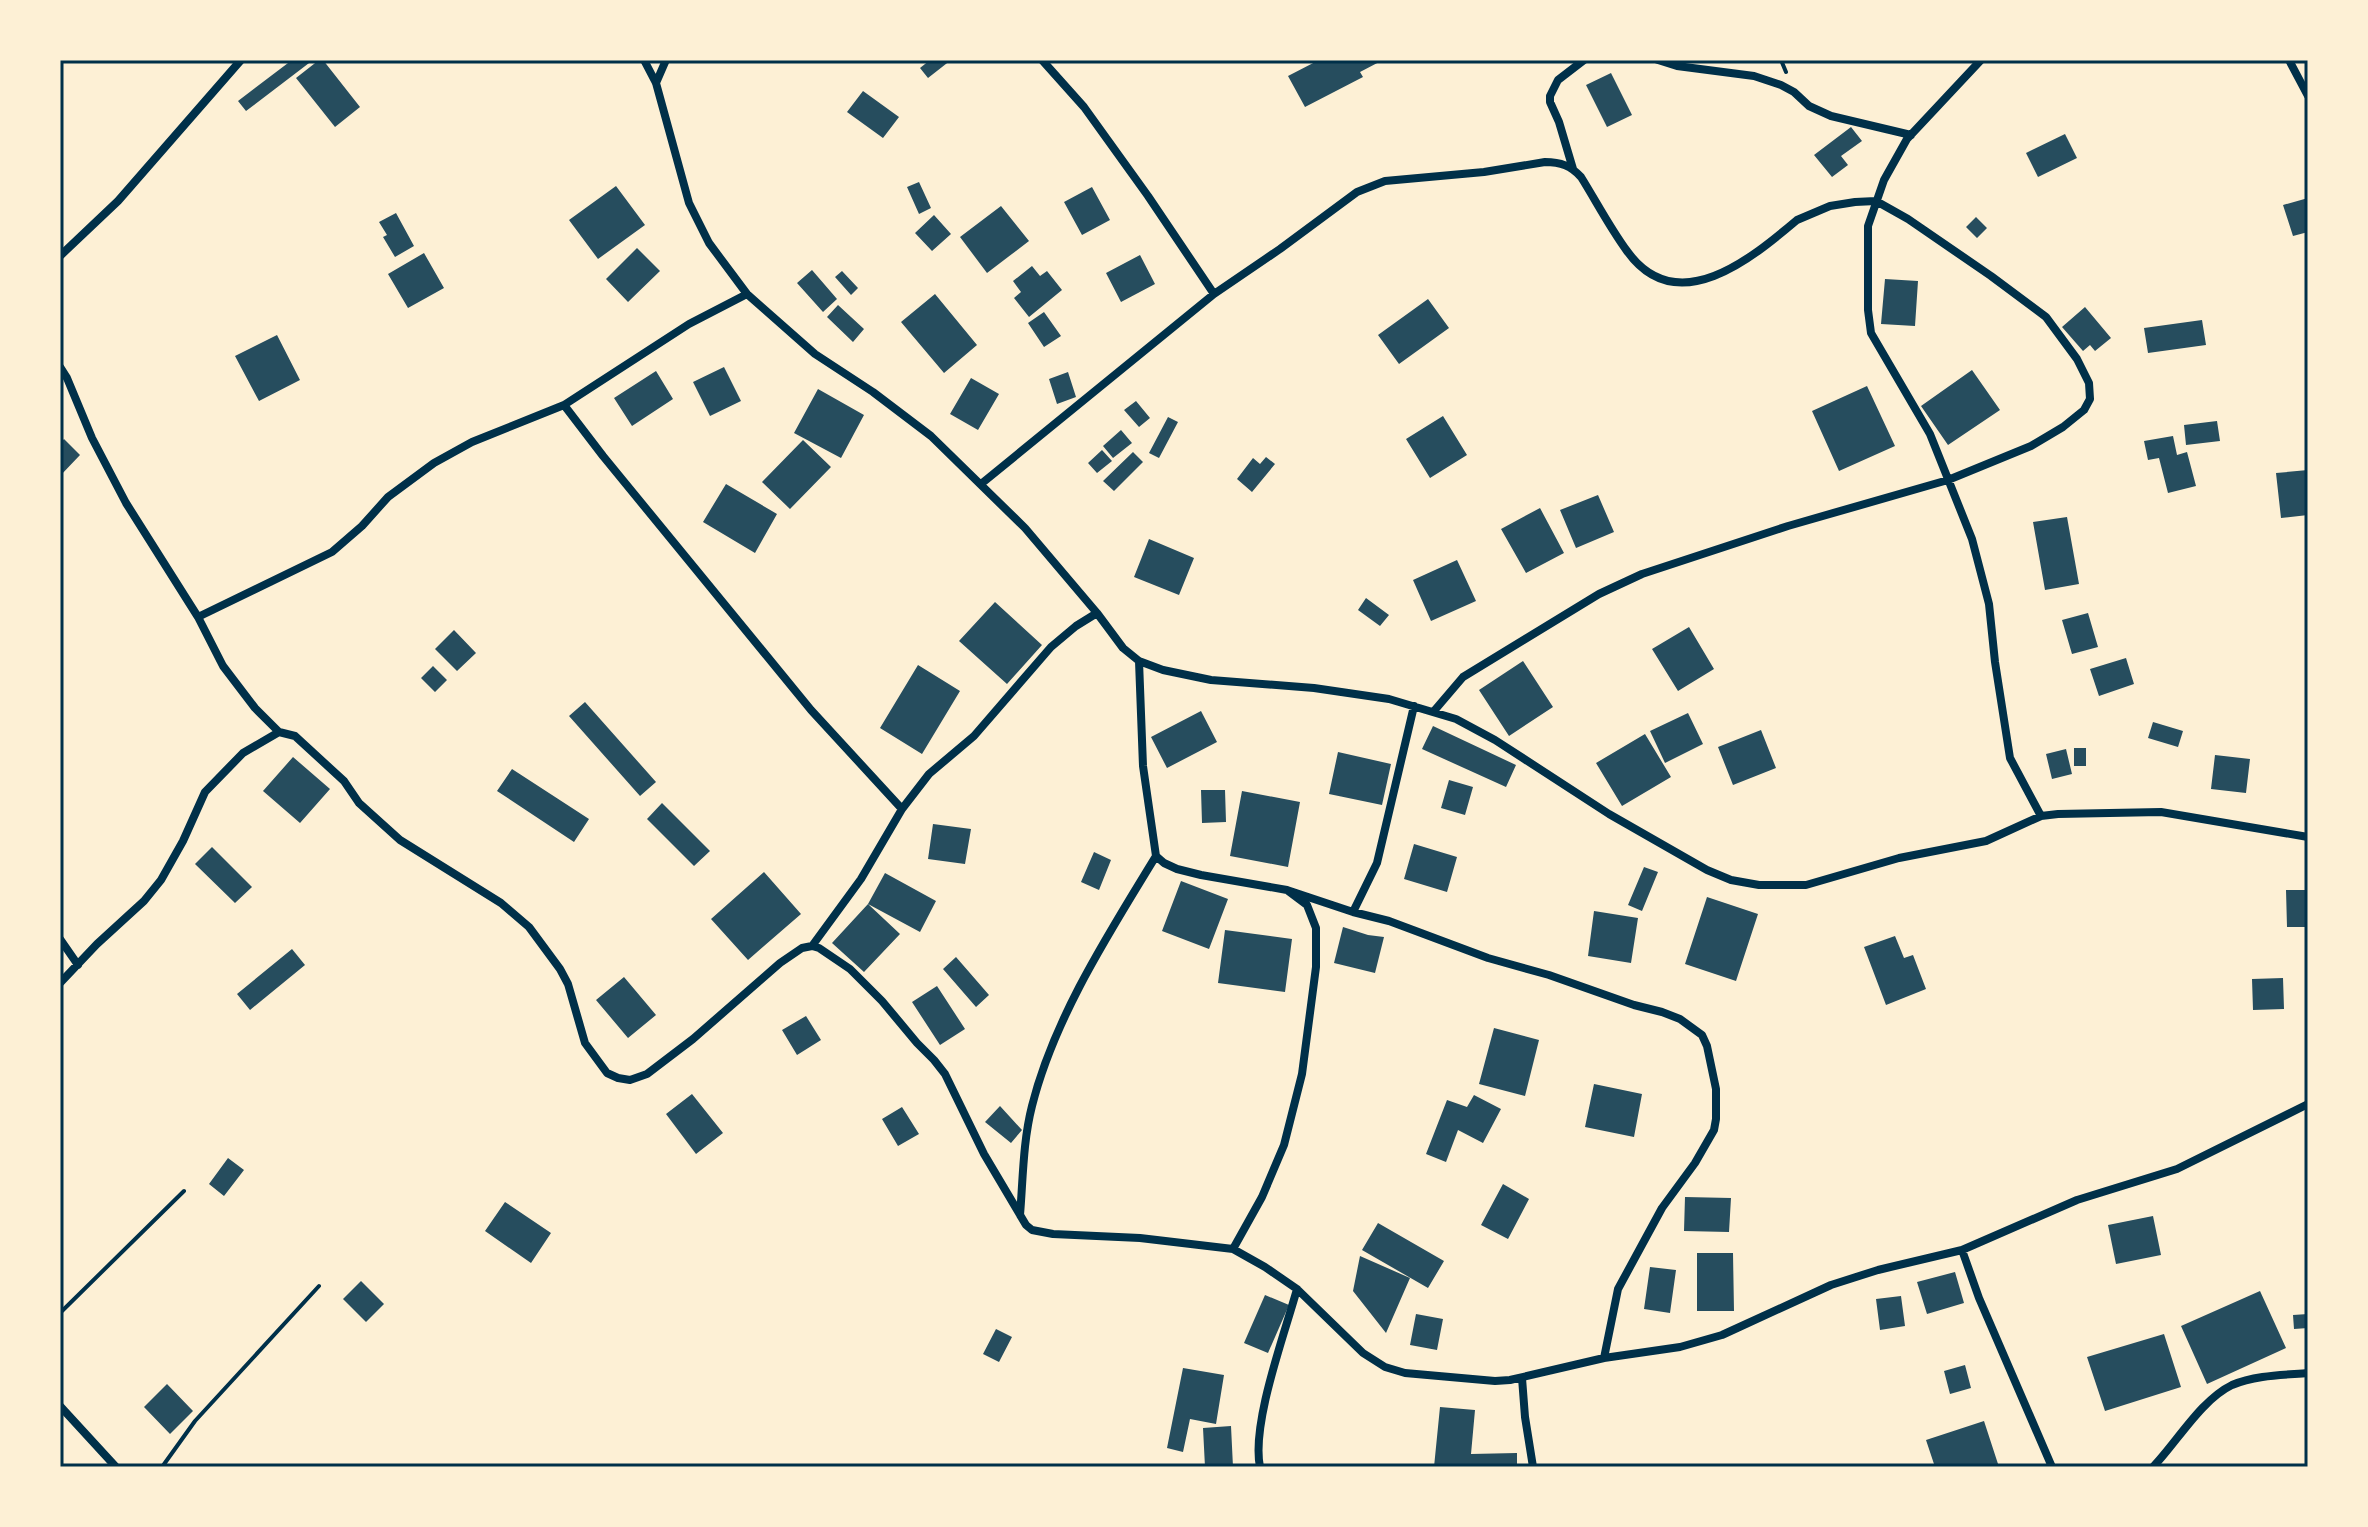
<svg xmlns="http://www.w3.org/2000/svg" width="2368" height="1527" font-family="Ubuntu,sans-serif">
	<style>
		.building { fill: #264d5e }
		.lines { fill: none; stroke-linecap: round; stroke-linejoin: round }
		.path { stroke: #003049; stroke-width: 4 }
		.minor { stroke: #003049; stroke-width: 8 }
		.neatline { fill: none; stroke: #003049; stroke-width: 3 }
	</style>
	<rect width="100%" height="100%" fill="#fdf0d5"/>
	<path class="building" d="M292 60H313L246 111 238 101Z
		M319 60H323L360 107 335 127 296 78Z
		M930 60H951L928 78 920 68Z
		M1319 60H1383L1360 72 1363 77 1305 107 1288 76Z
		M1611 73 1632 115 1607 127 1586 85Z
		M863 91 899 117 883 138 847 112Z
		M1851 127 1862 141 1841 156 1848 165 1832 177 1814 155Z
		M2065 134 2077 158 2038 177 2026 153Z
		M919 182 931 208 919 214 907 187Z
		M616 186 645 225 598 259 569 220Z
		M1092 187 1110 220 1082 235 1064 202Z
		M2308 198V232L2293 236 2283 205Z
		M1001 206 1029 241 987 273 960 237Z
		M396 213 414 246 395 257 383 237 387 235 379 222Z
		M934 215 951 234 932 251 915 233Z
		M1976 217 1987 228 1977 238 1966 227Z
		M637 248 660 271 628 302 606 279Z
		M424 253 444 288 408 308 388 274Z
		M1140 255 1155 284 1121 302 1106 273Z
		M1032 266 1040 276 1047 271 1062 290 1029 317 1014 298 1021 292 1013 281Z
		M812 270 837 299 823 312 797 283Z
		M842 271 858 288 851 295 835 277Z
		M1885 279 1918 281 1915 326 1881 324Z
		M935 294 977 345 944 373 901 322Z
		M1428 299 1449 328 1399 364 1378 335Z
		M838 305 864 329 853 342 827 317Z
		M2085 307 2111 338 2095 351 2090 345 2083 351 2062 327Z
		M1044 312 1061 336 1044 347 1028 323Z
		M2202 320 2206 345 2148 353 2144 328Z
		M277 335 300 380 259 401 235 356Z
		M724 367 741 401 710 416 693 382Z
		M1972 370 2000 410 1948 445 1921 406Z
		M656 371 673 399 632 426 614 398Z
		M1068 372 1076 397 1057 404 1049 379Z
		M971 378 999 394 978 430 950 414Z
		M1867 386 1895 446 1839 471 1812 411Z
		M818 389 864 415 841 458 794 433Z
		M1136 401 1150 418 1139 427 1124 410Z
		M1443 416 1467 455 1430 478 1406 439Z
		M1168 417 1178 422 1159 458 1149 453Z
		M2217 421 2220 441 2186 445 2184 425Z
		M1121 430 1132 443 1113 458 1103 446Z
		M2173 436 2177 455 2187 452 2196 486 2168 493 2159 458 2148 460 2144 441Z
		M64 439 80 455 60 476V444Z
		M803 440 831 467 790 509 762 482Z
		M1102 450 1112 461 1097 473 1088 463Z
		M1133 452 1143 462 1114 491 1103 481Z
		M1266 457 1275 464 1252 492 1237 479 1253 458 1260 464Z
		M2308 470V515L2281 518 2276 473Z
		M726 484 777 514 755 553 703 522Z
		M1598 495 1614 532 1576 548 1560 510Z
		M1540 508 1564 553 1526 573 1501 529Z
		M2067 517 2079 584 2045 590 2033 522Z
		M1149 539 1194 558 1179 595 1134 577Z
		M1457 560 1476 601 1431 621 1413 580Z
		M1366 598 1389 615 1380 626 1358 610Z
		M995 602 1042 645 1007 684 959 641Z
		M2088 613 2098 647 2072 654 2062 620Z
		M1689 627 1714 669 1678 691 1652 649Z
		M454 630 476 653 457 671 435 649Z
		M2126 658 2134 684 2099 696 2090 669Z
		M1523 661 1553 707 1509 736 1479 690Z
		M918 665 960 691 922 754 880 728Z
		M433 666 447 680 435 692 421 678Z
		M585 702 656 782 640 796 569 716Z
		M1201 711 1217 742 1167 768 1151 737Z
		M1688 713 1703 744 1665 763 1650 731Z
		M2153 722 2183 731 2178 747 2148 738Z
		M1433 726 1516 765 1506 787 1422 749Z
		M1761 730 1776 768 1733 785 1718 747Z
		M1645 734 1671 777 1622 806 1596 763Z
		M2074 748H2086V766H2074Z
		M2066 749 2072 774 2052 779 2046 754Z
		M1338 752 1391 764 1382 805 1329 794Z
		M2215 755 2250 759 2246 793 2211 789Z
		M293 757 330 789 300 823 263 791Z
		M512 769 589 819 574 842 497 791Z
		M1449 780 1473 787 1465 815 1441 808Z
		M1201 790H1225L1226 822 1202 823Z
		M1242 791 1300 802 1288 867 1230 856Z
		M662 803 710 851 694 866 647 819Z
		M933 824 971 829 965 864 928 859Z
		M1414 844 1457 857 1447 892 1404 879Z
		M212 847 252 887 235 903 195 864Z
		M1094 852 1111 860 1099 890 1081 882Z
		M1644 867 1658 872 1642 911 1628 905Z
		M764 872 801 914 748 960 711 919Z
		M885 873 936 901 920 932 868 904Z
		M1181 881 1228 899 1209 949 1162 931Z
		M2286 890H2308V927H2287Z
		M1707 897 1758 914 1736 981 1685 964Z
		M868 904 900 934 864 972 832 943Z
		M1594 911 1638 918 1631 963 1588 956Z
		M1343 927 1368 935 1384 937 1375 973 1334 963Z
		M1225 930 1292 939 1285 992 1218 983Z
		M1895 936 1904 958 1913 955 1926 989 1886 1005 1864 947Z
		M292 949 305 965 250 1010 237 994Z
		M956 957 989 995 976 1007 943 969Z
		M624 977 656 1015 628 1038 596 1000Z
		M2283 978 2284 1009 2253 1010 2252 979Z
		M937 986 965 1029 940 1045 912 1002Z
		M806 1016 821 1040 797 1055 782 1030Z
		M1494 1028 1539 1040 1525 1096 1479 1084Z
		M1594 1084 1642 1094 1634 1137 1585 1127Z
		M692 1094 723 1133 696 1154 666 1114Z
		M1474 1095 1501 1109 1483 1143 1458 1130 1446 1162 1426 1154 1447 1100 1467 1107Z
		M1000 1106 1022 1130 1011 1143 985 1122Z
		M902 1107 919 1134 898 1146 882 1119Z
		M228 1158 244 1170 224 1196 209 1184Z
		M1503 1184 1529 1199 1508 1239 1481 1225Z
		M1685 1197 1731 1198 1729 1232 1684 1231Z
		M505 1202 551 1233 531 1263 485 1231Z
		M2153 1216 2161 1255 2116 1264 2108 1225Z
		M1378 1223 1444 1261 1428 1288 1362 1250Z
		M1697 1253H1733L1734 1311H1697Z
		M1360 1256 1410 1278 1386 1333 1353 1291Z
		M1650 1267 1676 1270 1670 1313 1644 1309Z
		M1955 1272 1964 1303 1927 1314 1917 1282Z
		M361 1281 384 1304 366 1322 343 1299Z
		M2260 1291 2286 1348 2207 1384 2181 1326Z
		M1265 1295 1289 1305 1268 1353 1244 1343Z
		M1901 1296 1905 1326 1880 1330 1876 1299Z
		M1416 1314 1443 1319 1437 1350 1410 1345Z
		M2308 1314V1328L2294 1329 2293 1315Z
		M996 1329 1012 1337 999 1362 983 1354Z
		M2164 1334 2181 1387 2105 1411 2087 1357Z
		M1965 1365 1971 1388 1950 1394 1944 1371Z
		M1183 1368 1224 1375 1216 1424 1190 1419 1183 1452 1167 1448Z
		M167 1384 193 1411 170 1434 144 1407Z
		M1440 1407 1475 1410 1471 1454 1517 1453V1467H1434Z
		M1984 1421 1999 1467H1935L1926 1440Z
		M1231 1426 1233 1467H1205L1203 1428Z"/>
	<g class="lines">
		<path class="path" d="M1781 60 1786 72
			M60 1313 184 1191
			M162 1467 195 1421 319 1286"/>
		<path class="minor" d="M644 60 656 83 689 203 709 243 747 294 815 354 873 392 931 436 1025 528 1097 613 1123 648 1139 661 1163 670 1211 680 1314 688 1389 699 1456 719 1495 740 1609 814 1707 870 1731 880 1759 885H1806L1899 858 1986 841 2041 816 2058 814 2161 812 2308 837
			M1042 60 1084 107 1148 196 1214 294
			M1658 60 1677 66 1754 76 1781 85 1794 92 1809 106 1831 116 1911 135
			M1981 60 1907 139 1884 180 1868 226V310L1871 333 1930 434 1972 539 1989 604 1995 662 2010 758 2041 816
			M2289 60 2308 96
			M656 83 666 60
			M1573 169 1559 122 1550 102V96L1558 80 1584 60
			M60 256 118 201 241 60
			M60 367 67 378 92 438 126 503 198 617 223 666 255 708 279 732 295 736 344 781 359 803 400 840 501 903 529 927 560 969 568 984 585 1043 607 1073 618 1078 630 1080 647 1074 693 1039 780 963 802 948 812 946 819 948 850 969 882 1001 917 1043 934 1060 945 1074 984 1154 1026 1225 1032 1230 1053 1234 1140 1238 1233 1249 1265 1267 1297 1289 1363 1353 1385 1367 1405 1373 1495 1381 1510 1380 1604 1358 1680 1347 1722 1335 1831 1285 1878 1270 1962 1250 2077 1200 2177 1169 2308 1104
			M564 405 603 456 811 710 902 809
			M981 484 1214 294 1280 249 1357 192 1385 181 1484 172 1545 162C1561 162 1571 166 1581 177 1596 201 1610 228 1627 251 1677 321 1752 258 1797 220L1830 206 1855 202 1876 201 1908 219 1991 276 2046 317 2077 359 2089 383 2090 399 2084 410 2063 427 2031 446 1948 480 1788 526 1642 574 1599 594 1463 677 1434 711
			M198 617 332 552 362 526 388 497 434 463 472 442 564 405 689 324 747 294
			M1139 661 1143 766 1156 856 1164 863 1177 869 1201 875 1287 890 1307 905 1316 928V967L1302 1074 1284 1145 1262 1197 1233 1249
			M1287 890 1353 912 1389 921 1488 958 1549 975 1634 1005 1662 1012 1680 1019 1702 1035 1707 1046 1716 1089V1119L1714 1130 1695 1163 1662 1208 1618 1289 1604 1358
			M1353 912 1377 863 1414 706
			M60 939 78 965
			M812 946 861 879 902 809 929 774 974 736 1051 647 1076 626 1097 613
			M60 983 97 944 144 901 161 880 183 841 205 792 243 753 279 732
			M1020 1215C1023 1179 1023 1141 1032 1106 1054 1018 1109 933 1156 856
			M1962 1250 1979 1298 2052 1467
			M1522 1378 1525 1417 1533 1467
			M60 1406 116 1467
			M1260 1467C1251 1424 1285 1333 1297 1289
			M2153 1467C2177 1442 2201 1400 2232 1385 2255 1375 2284 1375 2308 1373"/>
	</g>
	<rect width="2368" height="1527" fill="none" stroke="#fdf0d5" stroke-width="124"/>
	<rect x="62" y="62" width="2244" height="1403" class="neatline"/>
</svg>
